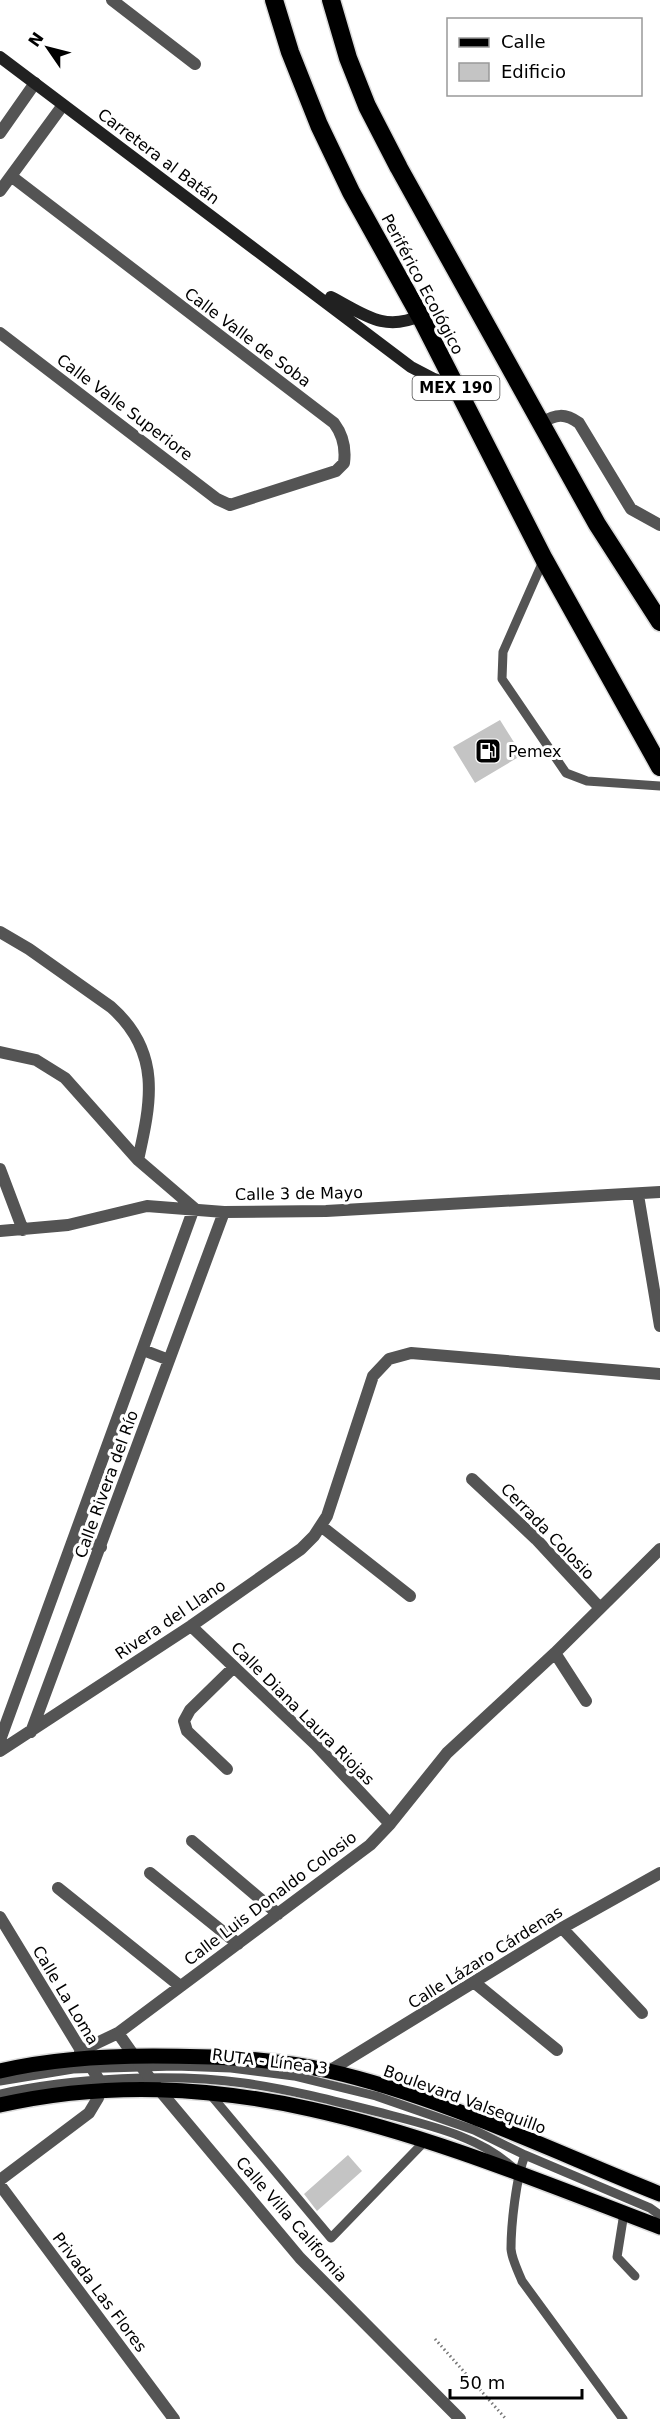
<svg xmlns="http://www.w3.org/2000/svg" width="660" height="2419" font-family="'DejaVu Sans',sans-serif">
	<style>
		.building { fill: #c4c4c4 }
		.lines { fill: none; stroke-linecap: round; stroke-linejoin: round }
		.primary-casing { stroke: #dbdbdb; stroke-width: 18 }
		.highway-casing { stroke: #dbdbdb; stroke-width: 21 }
		.path { stroke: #767676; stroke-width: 3; stroke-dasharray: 1.5 3; stroke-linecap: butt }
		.lane { stroke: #545454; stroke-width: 9 }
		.street { stroke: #545454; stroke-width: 12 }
		.secondary { stroke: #212121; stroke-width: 12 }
		.primary { stroke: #000; stroke-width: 15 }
		.highway { stroke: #000; stroke-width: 18 }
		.labels { text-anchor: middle; stroke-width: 6; stroke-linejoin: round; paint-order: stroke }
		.shield { fill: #fff; stroke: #4c4c4c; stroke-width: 1.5 }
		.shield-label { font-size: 15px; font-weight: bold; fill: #000 }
		.street-label { font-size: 16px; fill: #000; stroke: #fff }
		.poi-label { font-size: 16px; fill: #000; stroke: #fff; text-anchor: start }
	</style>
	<rect width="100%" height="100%" fill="#fff"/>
	<path class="building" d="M500 720 522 755 475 783 453 747Z
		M348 2155 362 2171 317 2211 304 2194Z"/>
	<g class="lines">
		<g class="primary-casing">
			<path id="primary" d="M0 2071C51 2059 101 2056 153 2056 212 2056 271 2058 329 2071 442 2097 552 2151 660 2194
				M0 2105C236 2052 444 2145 660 2227"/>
		</g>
		<g class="highway-casing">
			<path id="highway" d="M274 0 290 52 319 125 351 192 420 316 544 559 660 767
				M331 0 348 58 367 106 399 168 597 524 660 622"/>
		</g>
		<path class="path" d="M435 2339 506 2419"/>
		<path class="lane" d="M544 559 503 652 502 679 566 773 587 781 660 786
			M0 2081 73 2069 175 2066 231 2068 294 2076 376 2096 474 2130 525 2155 650 2208 660 2215
			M0 2094C71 2078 172 2073 244 2083 294 2090 342 2103 390 2115 432 2126 483 2138 514 2169
			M210 2094 331 2238 426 2140
			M525 2155C516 2178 511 2225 511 2249 512 2260 518 2271 522 2281L623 2419
			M624 2213 617 2257 635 2276"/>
		<path class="street" d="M112 0 195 64
			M0 133 35 83
			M0 191 63 105
			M0 333 217 499 230 505 336 471 344 463C346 448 343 435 334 423L11 176
			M541 423C556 414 565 413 579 423L631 509 660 525
			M0 932 29 949 111 1007C162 1052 151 1102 138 1160
			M0 1052 36 1060 65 1078 138 1160 194 1208
			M0 1169 23 1230
			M638 1195 660 1326
			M0 1231 68 1225 147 1206 224 1212 326 1211 660 1192
			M143 1350 169 1360
			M472 1479 536 1539 600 1608
			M321 1526 410 1596
			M75 1537 101 1547
			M191 1626 316 1745 390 1824
			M555 1653 586 1701
			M31 1732 224 1212
			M0 1740 194 1208
			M0 1751 191 1626 301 1549 314 1536 327 1516 373 1376 389 1359 411 1353 660 1374
			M227 1769 187 1731 184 1721 190 1710 234 1667
			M192 1841 278 1914
			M150 1873 238 1944
			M58 1888 180 1986
			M0 1917 99 2080 98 2098 89 2113 0 2180
			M562 1928 642 2013
			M475 1983 557 2050
			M118 2033 151 2080 300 2258 460 2419
			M80 2051 118 2033 370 1845 390 1824 447 1753 555 1653 660 1549
			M329 2071 562 1928 660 1873
			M0 2185 174 2419"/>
		<path class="secondary" d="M0 57 411 367 434 379 455 386
			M331 297C364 314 383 332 420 316"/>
		<use href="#primary" class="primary"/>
		<use href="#highway" class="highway"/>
	</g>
	<defs>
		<g id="fuel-square" transform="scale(1.35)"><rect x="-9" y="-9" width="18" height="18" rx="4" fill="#000" stroke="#fff"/><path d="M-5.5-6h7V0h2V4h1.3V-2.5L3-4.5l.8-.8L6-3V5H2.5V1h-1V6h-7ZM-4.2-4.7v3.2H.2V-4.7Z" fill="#fff"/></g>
	</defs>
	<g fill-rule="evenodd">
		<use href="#fuel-square" x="488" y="751"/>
	</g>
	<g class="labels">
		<rect class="shield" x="412.5" y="376" width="87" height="24" rx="4.5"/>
		<g class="shield-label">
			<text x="456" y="393">MEX 190</text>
		</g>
		<g class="street-label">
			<text transform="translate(159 156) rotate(37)" y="6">Carretera al Batán</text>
			<text transform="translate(423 284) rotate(62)" y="6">Periférico Ecológico</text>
			<text transform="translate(248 337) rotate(37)" y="6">Calle Valle de Soba</text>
			<text transform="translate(125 407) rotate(37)" y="6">Calle Valle Superiore</text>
			<text transform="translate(299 1193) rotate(-1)" y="6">Calle 3 de Mayo</text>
			<text transform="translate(106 1484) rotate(-70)" y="6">Calle Rivera del Río</text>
			<text transform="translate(548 1531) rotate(46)" y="6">Cerrada Colosio</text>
			<text transform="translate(170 1619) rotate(-34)" y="6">Rivera del Llano</text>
			<text transform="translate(303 1713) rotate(45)" y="6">Calle Diana Laura Riojas</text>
			<text transform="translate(270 1898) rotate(-37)" y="6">Calle Luis Donaldo Colosio</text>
			<text transform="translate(485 1957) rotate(-32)" y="6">Calle Lázaro Cárdenas</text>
			<text transform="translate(66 1995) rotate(59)" y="6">Calle La Loma</text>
			<text transform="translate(270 2061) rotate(7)" y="6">RUTA - Línea 3</text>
			<text transform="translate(465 2099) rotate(20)" y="6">Boulevard Valsequillo</text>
			<text transform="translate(292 2219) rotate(49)" y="6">Calle Villa California</text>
			<text transform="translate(100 2292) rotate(53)" y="6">Privada Las Flores</text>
		</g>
		<g class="poi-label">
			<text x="508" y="757">Pemex</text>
		</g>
	</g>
	<rect x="447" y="18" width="195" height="78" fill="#ffffff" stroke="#999999" stroke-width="1.5"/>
	<rect x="459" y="38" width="30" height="9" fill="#000000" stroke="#999999" stroke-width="1.5"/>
	<text x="501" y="48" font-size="18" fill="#000000">Calle</text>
	<rect x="459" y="63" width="30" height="18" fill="#c4c4c4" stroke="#999999" stroke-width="1.5"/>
	<text x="501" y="78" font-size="18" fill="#000000">Edificio</text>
	<g transform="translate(48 48) rotate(305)" stroke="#ffffff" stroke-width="4.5" paint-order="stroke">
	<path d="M0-4.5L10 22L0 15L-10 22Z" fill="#000000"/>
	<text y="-9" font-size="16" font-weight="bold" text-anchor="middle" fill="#000000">N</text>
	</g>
	<path d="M450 2389v9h132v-9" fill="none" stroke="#000000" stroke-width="3"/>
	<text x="459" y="2389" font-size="18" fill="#000000" stroke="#ffffff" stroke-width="4.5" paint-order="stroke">50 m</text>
</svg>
